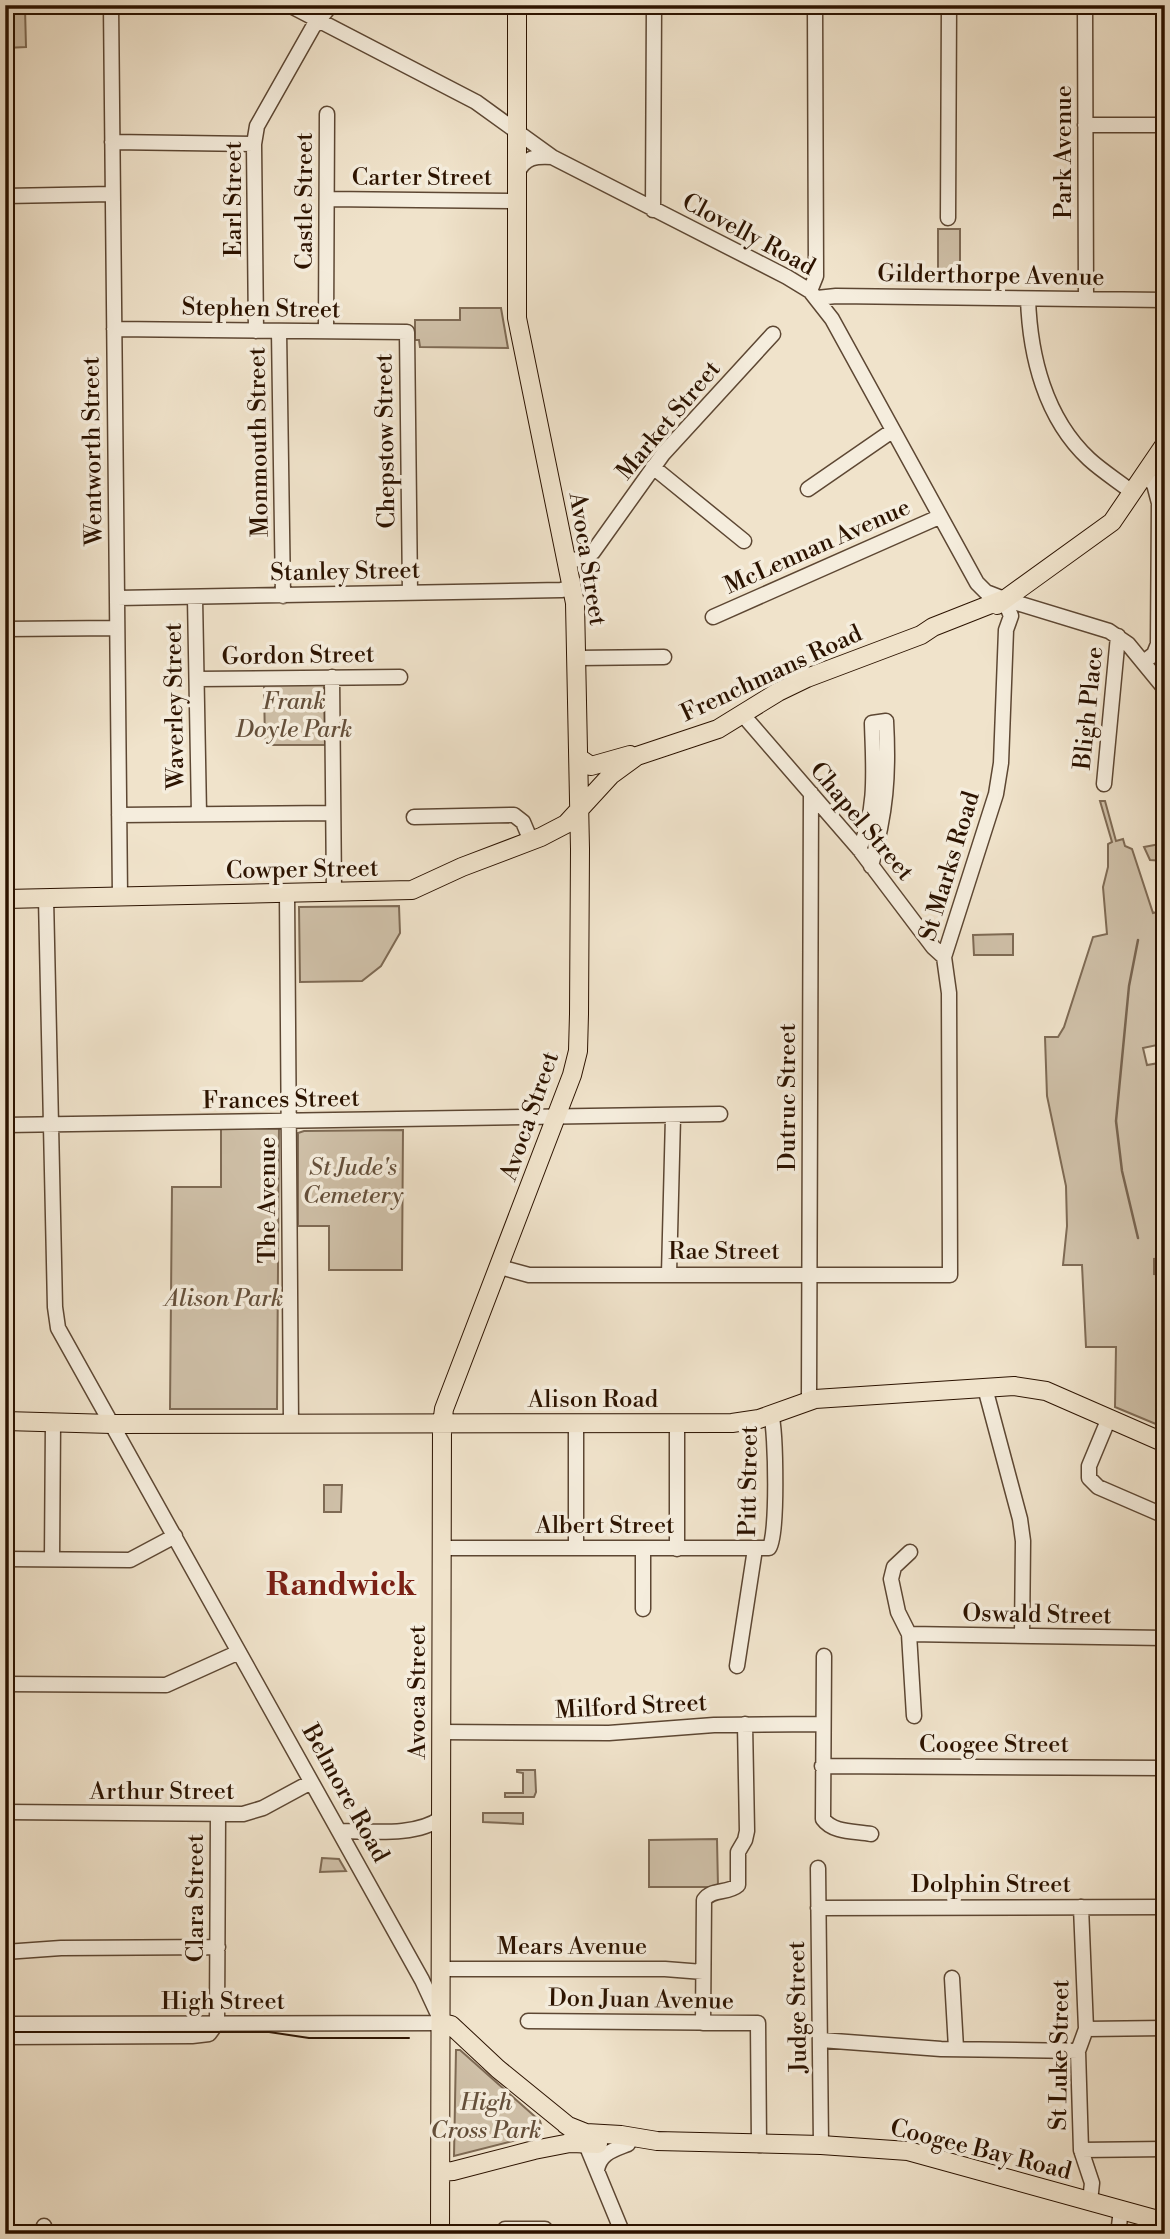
<svg xmlns="http://www.w3.org/2000/svg" width="1170" height="2239" font-family="'Libre Bodoni',serif">
	<style>
		.green { fill: #cfc0a8; stroke: #7e6a54; stroke-width: 2 }
		.lines { fill: none; stroke-linecap: round; stroke-linejoin: round }
		.stream { stroke: #796550; stroke-width: 2.5 }
		.minor-casing { stroke: #5d4733; stroke-width: 17 }
		.major-casing { stroke: #2c1300; stroke-width: 20 }
		.minor { stroke: #f5eddd; stroke-width: 14 }
		.major { stroke: #f0e3cb; stroke-width: 18 }
		.tram { stroke: #2c1300; stroke-width: 2 }
		.labels { text-anchor: middle; stroke-width: 7; stroke-linejoin: round; paint-order: stroke }
		.street-label { font-size: 24px; fill: #2c1300; stroke: #f5eddd }
		.park-label { font-size: 24px; font-style: italic; fill: #65503b; stroke: #f5eddd }
		.district-label { font-size: 32px; font-weight: bold; fill: #7a1f14; stroke: #f5eddd }
	</style>
	<rect width="100%" height="100%" fill="#f0e3cb"/>
	<filter id="stains"><feTurbulence type="fractalNoise" baseFrequency=".00286" numOctaves="4"/><feColorMatrix values="0 0 0 0 .2 0 0 0 0 .09 0 0 0 0 .02 0 0 0 .5 -.17"/></filter>
	<radialGradient id="worn" r=".72"><stop offset=".6" stop-color="#630" stop-opacity="0"/><stop offset="1" stop-color="#630" stop-opacity=".3"/></radialGradient>
	<path class="green" d="M25 8 26 47 6 48 5 9Z
		M938 229H960V283H938Z
		M460 308H501L508 348 420 347 419 340H415V320H460Z
		M324 683 325 745H265L264 684Z
		M1100 801H1105L1116 841 1123 839 1125 846 1132 849 1153 913 1165 910V1022L1162 1044 1143 1048 1147 1065 1159 1063 1165 1109V1258L1154 1259V1274L1165 1275V1304L1159 1305 1158 1324 1165 1325 1163 1427 1115 1407 1116 1347H1086L1082 1265H1063L1067 1226 1066 1186 1047 1096 1045 1037H1058L1064 1027 1093 937 1107 934 1103 887 1108 867V844L1112 842Z
		M1165 843V861L1150 860 1144 847Z
		M399 906 400 933 381 966 362 981 300 982 299 907Z
		M1013 934V955H974L973 935Z
		M221 1125H279L277 1409H170L172 1187H221Z
		M403 1130 402 1270H329V1226H298V1133L304 1131Z
		M324 1485H342L341 1512H324Z
		M517 1770H535L536 1792 534 1797H505V1793H523V1773L517 1772Z
		M483 1813H523V1824L483 1822Z
		M717 1839 718 1887H649V1840Z
		M322 1858 339 1859 346 1871 320 1872Z
		M456 2050H460L540 2121 542 2128 540 2134 454 2156Z"/>
	<g class="lines">
		<path class="stream" d="M1138 1238 1122 1171 1116 1121 1129 986 1138 940"/>
		<g class="minor-casing">
			<path id="minor" d="M111 5 120 897
				M289 5 476 102 552 157 787 277 810 291 832 319 977 583 986 592 1004 599 1109 631 1128 644 1165 689
				M1085 5 1086 299
				M1085 125H1165
				M112 142 254 144
				M518 172C525 157 536 156 552 157
				M5 196 112 194
				M327 199 517 201
				M653 210 654 5
				M948 218 949 5
				M810 291 816 276 815 5
				M817 298 836 296 1165 300
				M1028 299C1030 356 1045 418 1089 459 1102 471 1118 481 1132 492
				M114 329 407 332 410 593
				M256 331 254 144 257 126 313 27 331 5
				M279 331 283 596
				M326 331 327 114
				M653 467 744 541
				M1144 475 1154 484 1159 503 1158 644 1154 654 1144 662
				M808 489 892 431
				M568 562 587 556 593 552 663 454 773 334
				M117 598 561 590 573 588
				M195 598 199 814
				M713 617 939 517
				M5 629 117 628
				M577 658 664 657
				M332 677 334 892
				M197 679 400 677
				M743 715 859 849 933 947 944 957
				M1104 784 1118 636
				M119 815 333 813
				M414 817 514 815 523 822 531 841
				M859 849C878 810 873 764 872 723L886 721C889 775 886 813 871 866
				M287 893 291 1423
				M5 1125 720 1114
				M500 1267 529 1275H950L949 993 944 957 996 794 1001 763 1006 630 1011 616 1004 599
				M669 1274 673 1117
				M985 1388 1020 1519 1023 1541 1022 1636
				M809 1400 811 793
				M1109 1418 1089 1466V1478L1098 1487 1165 1516
				M677 1423V1549
				M576 1547V1424
				M441 1548H769C778 1539 776 1431 771 1414
				M643 1548V1609
				M910 1552 894 1567 891 1579 898 1612 909 1634 914 1716
				M5 1559 130 1560 175 1536
				M52 1559 53 1422
				M909 1634 1165 1638
				M824 1656 823 1819C833 1833 855 1831 871 1834
				M737 1666 755 1549
				M5 1684 166 1685 239 1652
				M441 1732 609 1733 714 1725 823 1724
				M822 1766 1165 1768
				M5 1812 243 1814 263 1808 311 1782
				M339 1831C370 1831 416 1837 441 1818
				M818 1868 821 2145
				M1081 1907 1086 2029 1078 2051 1081 2150 1092 2183 1090 2201
				M818 1908 1165 1907
				M5 1952 61 1948 218 1947
				M440 1969H665L703 1972
				M952 1978 956 2048
				M528 2021 758 2023 759 2145
				M217 2023 218 1815
				M703 2023 704 1900C712 1888 728 1894 738 1885V1852L745 1840 747 1831 745 1724
				M5 2024 442 2023 422 1980 58 1328 55 1307 46 898
				M1086 2029 1165 2028
				M5 2037 192 2036 209 2034 217 2023
				M821 2040 941 2049 1078 2051
				M585 2142 623 2234
				M1081 2150 1165 2149
				M597 2170C600 2153 613 2150 628 2144
				M44 2226V2234
				M505 2234V2229H545
				M1118 2234 1121 2210"/>
		</g>
		<g class="major-casing">
			<path id="major" d="M997 605 1112 522 1165 444
				M579 758 591 766 630 755
				M5 899 412 890 462 867 541 837 566 824 611 775 637 756 718 729 778 692 807 678 921 635 933 627 1004 599
				M5 1421 112 1424 732 1423 759 1419 815 1399 1014 1386 1046 1391 1165 1443
				M442 2023 451 2025 498 2069 573 2130
				M566 2125 586 2133 621 2135 657 2141 821 2145 908 2151 1165 2222
				M441 2172 453 2171 534 2150 570 2143 598 2144
				M440 2234 442 1424 444 1409 572 1075 578 1051 579 1014 580 849 575 603 517 318V5"/>
		</g>
		<use href="#minor" class="minor"/>
		<use href="#major" class="major"/>
		<path class="tram" d="M5 2032H269L309 2038H409"/>
	</g>
	<g class="labels">
		<g class="street-label">
			<text transform="translate(1063 152) rotate(-90)" y="8">Park Avenue</text>
			<text x="422" y="185">Carter Street</text>
			<text transform="translate(233 199) rotate(-90)" y="8">Earl Street</text>
			<text transform="translate(304 201) rotate(-90)" y="8">Castle Street</text>
			<text transform="translate(749 234) rotate(28)" y="8">Clovelly Road</text>
			<text transform="translate(991 275) rotate(1)" y="8">Gilderthorpe Avenue</text>
			<text transform="translate(261 308) rotate(1)" y="8">Stephen Street</text>
			<text transform="translate(668 420) rotate(-50)" y="8">Market Street</text>
			<text transform="translate(385 441) rotate(-91)" y="8">Chepstow Street</text>
			<text transform="translate(258 442) rotate(-91)" y="8">Monmouth Street</text>
			<text transform="translate(92 451) rotate(-91)" y="8">Wentworth Street</text>
			<text transform="translate(817 546) rotate(-24)" y="8">McLennan Avenue</text>
			<text transform="translate(588 559) rotate(81)" y="8">Avoca Street</text>
			<text transform="translate(345 571) rotate(-1)" y="8">Stanley Street</text>
			<text transform="translate(298 655) rotate(-1)" y="8">Gordon Street</text>
			<text transform="translate(771 673) rotate(-25)" y="8">Frenchmans Road</text>
			<text transform="translate(174 706) rotate(-91)" y="8">Waverley Street</text>
			<text transform="translate(1088 708) rotate(-84)" y="8">Bligh Place</text>
			<text transform="translate(862 821) rotate(50)" y="8">Chapel Street</text>
			<text transform="translate(949 866) rotate(-73)" y="8">St Marks Road</text>
			<text transform="translate(302 869) rotate(-1)" y="8">Cowper Street</text>
			<text transform="translate(787 1097) rotate(-90)" y="8">Dutruc Street</text>
			<text transform="translate(281 1099) rotate(-1)" y="8">Frances Street</text>
			<text transform="translate(529 1116) rotate(-71)" y="8">Avoca Street</text>
			<text transform="translate(267 1200) rotate(-90)" y="8">The Avenue</text>
			<text x="724" y="1259">Rae Street</text>
			<text x="593" y="1407">Alison Road</text>
			<text transform="translate(748 1481) rotate(-89)" y="8">Pitt Street</text>
			<text x="605" y="1533">Albert Street</text>
			<text transform="translate(1037 1614) rotate(1)" y="8">Oswald Street</text>
			<text transform="translate(417 1692) rotate(-90)" y="8">Avoca Street</text>
			<text transform="translate(631 1706) rotate(-3)" y="8">Milford Street</text>
			<text x="994" y="1752">Coogee Street</text>
			<text x="162" y="1799">Arthur Street</text>
			<text transform="translate(346 1793) rotate(61)" y="8">Belmore Road</text>
			<text x="991" y="1892">Dolphin Street</text>
			<text transform="translate(195 1898) rotate(-90)" y="8">Clara Street</text>
			<text x="572" y="1954">Mears Avenue</text>
			<text transform="translate(641 1999) rotate(1)" y="8">Don Juan Avenue</text>
			<text x="223" y="2009">High Street</text>
			<text transform="translate(797 2007) rotate(-91)" y="8">Judge Street</text>
			<text transform="translate(1059 2055) rotate(-89)" y="8">St Luke Street</text>
			<text transform="translate(981 2149) rotate(14)" y="8">Coogee Bay Road</text>
		</g>
		<g class="park-label">
			<text x="294" y="709">Frank<tspan x="294" dy="28">Doyle Park</tspan></text>
			<text x="353" y="1175">St Jude's<tspan x="353" dy="28">Cemetery</tspan></text>
			<text x="224" y="1306">Alison Park</text>
			<text x="486" y="2110">High<tspan x="486" dy="28">Cross Park</tspan></text>
		</g>
		<g class="district-label">
			<text x="341" y="1595">Randwick</text>
		</g>
	</g>
	<rect width="1170" height="2239" fill="none" stroke="#f0e3cb" stroke-width="28"/>
	<rect x="7" y="7" width="1156" height="2225" fill="none" stroke="#2c1300" stroke-width="3.5"/>
	<rect x="14" y="14" width="1142" height="2211" fill="none" stroke="#2c1300" stroke-width="2"/>
	<rect width="100%" height="100%" filter="url(#stains)"/>
	<rect width="100%" height="100%" fill="url(#worn)"/>
</svg>
